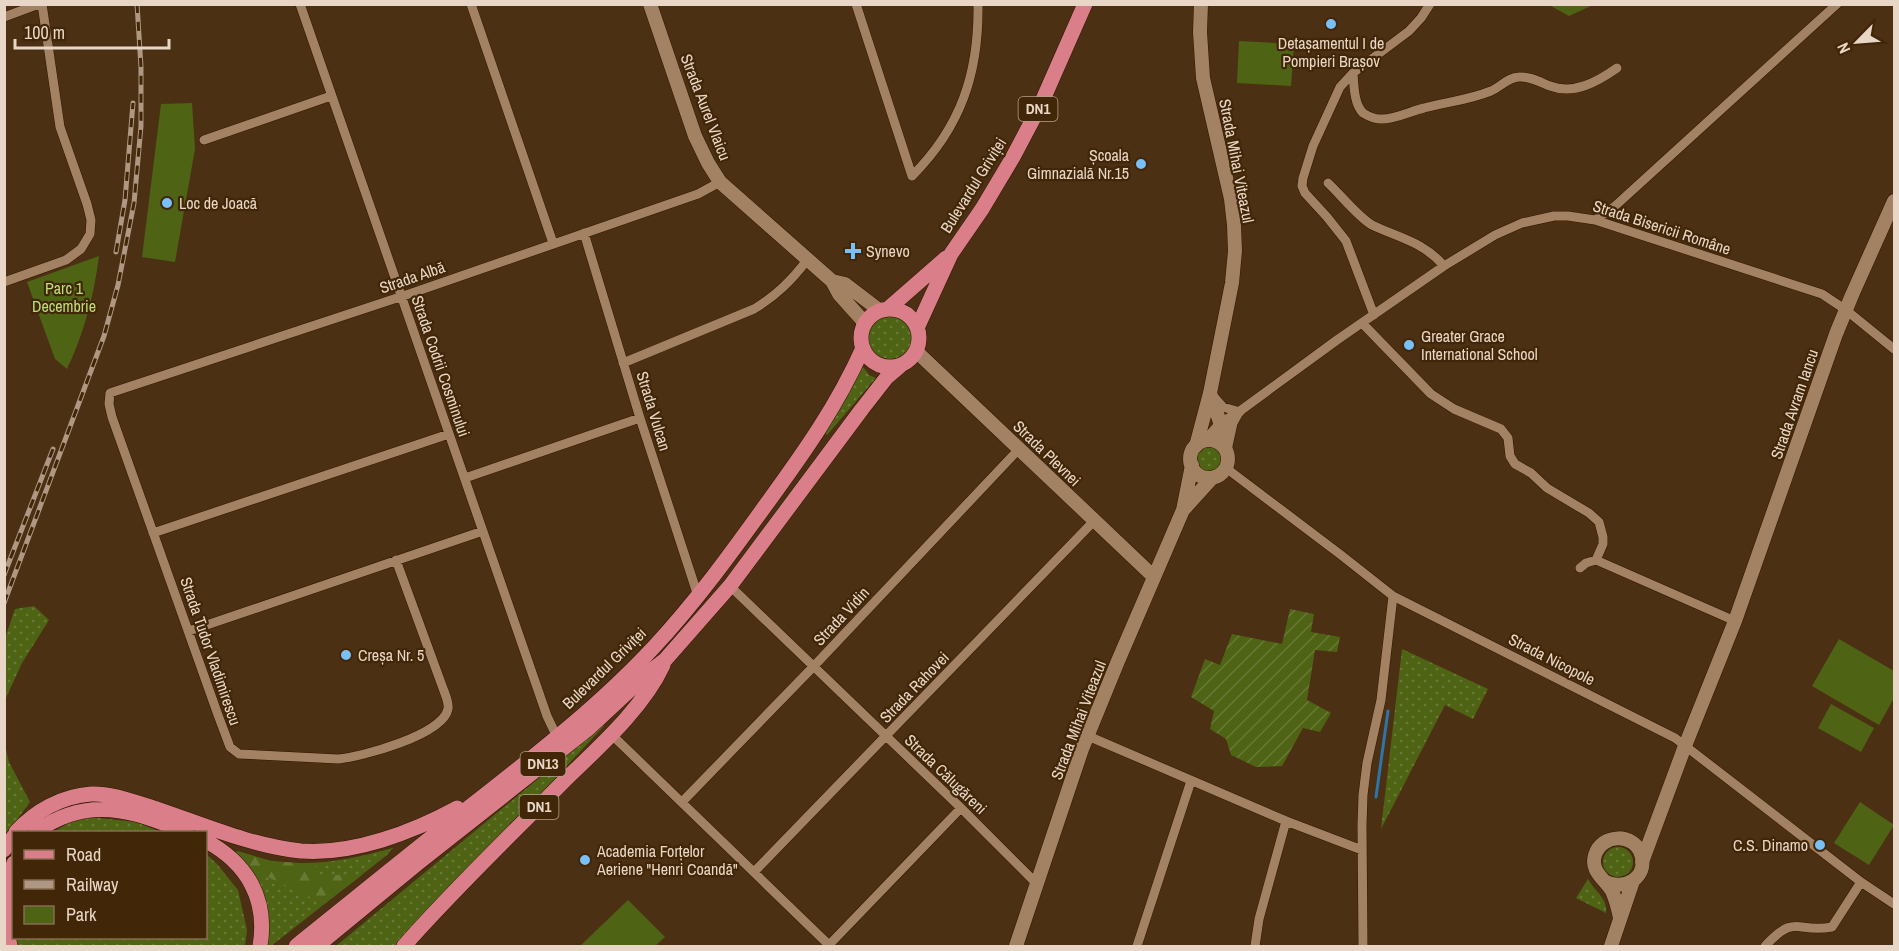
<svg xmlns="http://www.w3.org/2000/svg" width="1899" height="951" font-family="'Archivo Narrow',sans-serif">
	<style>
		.grass { fill: url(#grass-dots) }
		.forest { fill: url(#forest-firs) }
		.park { fill: #4e6414 }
		.garden { fill: url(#garden-furrows) }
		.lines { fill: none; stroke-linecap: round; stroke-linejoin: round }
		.stream { stroke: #2e75a9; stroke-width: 3 }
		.street-casing { stroke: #311700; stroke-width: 10 }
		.secondary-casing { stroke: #311700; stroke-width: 15 }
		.primary-casing { stroke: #311700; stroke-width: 16 }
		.street { stroke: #a38264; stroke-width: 9 }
		.secondary { stroke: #a38264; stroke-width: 14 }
		.primary { stroke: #da7f89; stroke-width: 15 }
		.rail-casing { stroke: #ae9883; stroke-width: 5 }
		.rail { stroke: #412607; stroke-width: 3; stroke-dasharray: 9; stroke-linecap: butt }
		.poi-dot { fill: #79bff8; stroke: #412607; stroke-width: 2 }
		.labels { text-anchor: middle; stroke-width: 4.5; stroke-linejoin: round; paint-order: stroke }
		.shield { fill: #412607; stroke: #b6a18d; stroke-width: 1.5 }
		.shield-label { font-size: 15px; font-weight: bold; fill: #e8d6c6 }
		.poi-label { font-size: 16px; fill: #e8d6c6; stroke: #412607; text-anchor: start }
		.street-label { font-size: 16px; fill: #e8d6c6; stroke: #412607 }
		.park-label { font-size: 16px; fill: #bcdf76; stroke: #412607 }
	</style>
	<defs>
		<pattern id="grass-dots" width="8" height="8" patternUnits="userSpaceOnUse" patternTransform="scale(1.5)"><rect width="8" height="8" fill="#4e6414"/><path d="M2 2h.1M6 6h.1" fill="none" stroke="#687935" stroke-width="1.8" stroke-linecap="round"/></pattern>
		<pattern id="forest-firs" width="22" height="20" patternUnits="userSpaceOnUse" patternTransform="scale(1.5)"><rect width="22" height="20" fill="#4e6414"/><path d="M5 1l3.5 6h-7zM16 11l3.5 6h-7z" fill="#687935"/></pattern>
		<pattern id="garden-furrows" width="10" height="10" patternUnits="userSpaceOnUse" patternTransform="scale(1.5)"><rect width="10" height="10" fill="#4e6414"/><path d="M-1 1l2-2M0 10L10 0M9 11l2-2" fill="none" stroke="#687935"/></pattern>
	</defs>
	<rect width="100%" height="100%" fill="#4c3013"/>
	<path class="grass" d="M867 338a23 23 0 1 1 46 0a23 23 0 1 1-46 0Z
		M863 367 869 375 876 378 827 435 824 432Z
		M1196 458a14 14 0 1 1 28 0a14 14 0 1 1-28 0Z
		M34 606 49 620 22 663 5 700V638L15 609Z
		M1402 649 1488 689 1473 719 1445 705 1381 829Z
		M603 725 604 726 399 946H336Z
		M4 741 9 762 30 802 5 836Z
		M81 816 136 822 161 832H53Z
		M1603 862a15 15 0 1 1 30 0a15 15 0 1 1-30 0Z
		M393 848 387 855 271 946H263L237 851C248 854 261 859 273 861 315 867 352 859 393 848Z
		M206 854 217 864 238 890 247 930 245 946H18L16 938H206Z
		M1588 879C1594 891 1608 898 1606 913L1576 898Z"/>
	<path class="forest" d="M237 851 271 861 314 864 321 875H362L324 904 268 877 253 881 234 855Z"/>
	<path class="park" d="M1549 5V4L1593 5 1569 16Z
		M1239 41 1294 44 1291 86 1237 83Z
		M192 103 195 149 175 262 142 257 161 104Z
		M99 256C94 296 84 333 67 369L55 359 27 282Z
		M1839 639 1894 671V698L1879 725 1812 686Z
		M1831 704 1874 728 1861 752 1818 728Z
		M1860 802 1894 825 1869 865 1834 843Z
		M628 900 665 937 655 946H580Z"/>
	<path class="garden" d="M1290 609 1314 614 1311 632 1340 637 1337 652 1315 650 1307 700 1331 713 1320 732 1303 728 1282 766 1256 767 1231 755 1226 739 1210 729 1214 711 1191 697 1205 659 1220 665 1232 634 1282 644Z"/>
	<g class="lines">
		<path class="stream" d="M1376 797 1388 711"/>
		<g class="street-casing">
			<path id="street" d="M300 4 547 716 557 737
				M471 4 553 243
				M856 4 912 176C961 127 979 73 978 4
				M4 17 39 4
				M1353 73C1354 86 1354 104 1363 113 1368 116 1375 119 1380 119 1394 120 1411 111 1424 108 1447 102 1469 100 1491 91 1500 87 1509 77 1519 77 1529 76 1540 82 1550 86 1574 95 1597 82 1617 68
				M204 140 331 96
				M1328 183C1340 194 1358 217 1372 225 1399 238 1424 242 1444 266
				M1595 220 1614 207 1837 4
				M584 233 640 418 698 596
				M4 282 66 260 81 249 90 234 91 220 87 204 60 127 42 4
				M1374 315 1346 241 1327 217 1305 193 1302 186 1303 178 1313 146 1340 87 1353 73 1409 31 1421 18 1430 4
				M1362 323 1431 394 1454 409 1501 429 1508 438 1510 456 1515 464 1531 473 1547 488 1589 513 1599 522 1603 537V544L1596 560
				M623 363 754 309C777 295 791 281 808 259
				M1214 397 1223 407 1240 412
				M1204 441 1220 423 1240 411 1337 340 1444 266 1495 235 1522 223 1554 216H1568L1595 220 1822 294 1846 310 1894 349
				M1228 446 1233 423 1238 414
				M1226 468 1341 555 1393 596 1675 738 1861 882 1894 904
				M465 478 640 418
				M153 533 449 434
				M396 560 444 691C446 696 449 704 448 709 443 735 361 757 338 759L239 754 230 747 218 715 112 417 109 404 110 393 409 294 698 194 720 182
				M1580 568 1586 563 1596 560 1735 621
				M730 586 961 808 1037 884
				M189 631 483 531
				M611 734 830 946
				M1088 736 1286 821 1362 850
				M682 802 814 666 1019 449
				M754 872 1094 521
				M829 945 961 808
				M1137 946 1191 781
				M1255 946 1259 919 1286 821
				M1363 946 1362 825 1363 795 1367 763 1381 700 1393 596
				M1765 946C1797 912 1796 934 1832 927L1861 882"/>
		</g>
		<g class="secondary-casing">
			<path id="secondary" d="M650 4 695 136 708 163 720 182 832 281 839 294 865 323
				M832 281 845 284 879 310
				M917 352 1154 577
				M1210 393 1223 431 1225 449
				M1190 459a19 19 0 1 1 38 0a19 19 0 1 1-38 0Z
				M1196 446 1210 393 1232 283 1235 251 1234 225 1231 199 1203 78 1200 32 1201 4
				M1184 509 1212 478 1217 476
				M1642 862 1685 746 1735 621 1836 334 1852 295 1894 201
				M1604 881C1623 892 1649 878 1641 854 1634 833 1602 833 1595 855 1590 872 1605 879 1612 891 1616 900 1618 908 1620 918
				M1016 946 1082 749 1118 661 1183 510 1192 465
				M1611 946 1633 881"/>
		</g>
		<g class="primary-casing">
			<path id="primary" d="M889 308 946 258
				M861 338a29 29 0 1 1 58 0a29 29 0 1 1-58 0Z
				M918 326 951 254 982 209 1013 157 1041 104 1085 4
				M16 832C35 811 62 796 91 794 113 793 136 803 157 809 204 825 252 846 301 851 353 855 413 832 457 808
				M36 832C87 795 133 810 186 832
				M206 841C247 863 268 899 260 946
				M4 850 14 836
				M10 946C4 919 2 889 14 863
				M296 946C351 902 406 857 462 813 528 761 596 709 653 648 696 602 732 552 768 502 805 451 837 406 863 348
				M317 946 418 863 589 728 647 674 665 660 730 586 862 409 887 377 900 366
				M404 946C455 888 512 834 566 779 600 746 643 708 663 665"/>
		</g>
		<use href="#street" class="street"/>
		<use href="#secondary" class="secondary"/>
		<use href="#primary" class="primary"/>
		<g class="rail-casing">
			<path id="rail" d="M116 252 125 200 133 103
				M4 575 53 449
				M4 603 104 336 118 285 134 203 141 126V67L137 4"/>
		</g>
		<use href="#rail" class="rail"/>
	</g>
	<g class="poi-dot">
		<circle cx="1331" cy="24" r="6"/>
		<circle cx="1141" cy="164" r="6"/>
		<circle cx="167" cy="203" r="6"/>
		<path d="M850 242h6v6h6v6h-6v6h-6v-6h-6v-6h6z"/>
		<circle cx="1409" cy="345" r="6"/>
		<circle cx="346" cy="655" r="6"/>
		<circle cx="1820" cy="845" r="6"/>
		<circle cx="585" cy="860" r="6"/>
	</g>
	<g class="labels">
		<g class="shield">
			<rect x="1018.5" y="97" width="39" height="24" rx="4.5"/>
			<rect x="520.5" y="752" width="45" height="24" rx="4.5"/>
			<rect x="519.5" y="795" width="39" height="24" rx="4.5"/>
		</g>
		<g class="shield-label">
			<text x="1038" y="114">DN1</text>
			<text x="543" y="769">DN13</text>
			<text x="539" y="812">DN1</text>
		</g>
		<g class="poi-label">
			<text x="1331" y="49" text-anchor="middle">Detașamentul I de<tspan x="1331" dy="18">Pompieri Brașov</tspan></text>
			<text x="1129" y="161" text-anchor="end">Școala<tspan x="1129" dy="18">Gimnazială Nr.15</tspan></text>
			<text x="179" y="209">Loc de Joacă</text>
			<text x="866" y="257">Synevo</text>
			<text x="1421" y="342">Greater Grace<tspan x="1421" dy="18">International School</tspan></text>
			<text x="358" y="661">Creșa Nr. 5</text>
			<text x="1808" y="851" text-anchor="end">C.S. Dinamo</text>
			<text x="597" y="857">Academia Forțelor<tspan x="597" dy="18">Aeriene "Henri Coandă"</tspan></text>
		</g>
		<g class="street-label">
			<text transform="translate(706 107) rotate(69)" y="6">Strada Aurel Vlaicu</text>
			<text transform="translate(1237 161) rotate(79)" y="6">Strada Mihai Viteazul</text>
			<text transform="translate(973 185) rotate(-58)" y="6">Bulevardul Griviței</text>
			<text transform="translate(1662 227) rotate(18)" y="6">Strada Bisericii Române</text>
			<text transform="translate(412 277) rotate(-19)" y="6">Strada Albă</text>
			<text transform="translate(441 366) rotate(71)" y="6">Strada Codrii Cosminului</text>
			<text transform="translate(1794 404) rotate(-71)" y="6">Strada Avram Iancu</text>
			<text transform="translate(654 411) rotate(73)" y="6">Strada Vulcan</text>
			<text transform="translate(1047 453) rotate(44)" y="6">Strada Plevnei</text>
			<text transform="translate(841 616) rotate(-47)" y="6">Strada Vidin</text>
			<text transform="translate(211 651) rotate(71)" y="6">Strada Tudor Vladimirescu</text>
			<text transform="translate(1552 659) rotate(27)" y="6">Strada Nicopole</text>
			<text transform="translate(604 668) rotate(-44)" y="6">Bulevardul Griviței</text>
			<text transform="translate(914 687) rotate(-46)" y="6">Strada Rahovei</text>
			<text transform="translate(1078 720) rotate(-69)" y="6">Strada Mihai Viteazul</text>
			<text transform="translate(946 774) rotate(44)" y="6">Strada Călugăreni</text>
		</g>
		<g class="park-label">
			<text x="64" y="294">Parc 1<tspan x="64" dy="18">Decembrie</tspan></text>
		</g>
	</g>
	<rect width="1899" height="951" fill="none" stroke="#e8d6c6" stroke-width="12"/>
	<rect x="12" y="831" width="195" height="108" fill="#412607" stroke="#846c53" stroke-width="1.5"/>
	<rect x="24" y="850" width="30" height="9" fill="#da7f89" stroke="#846c53" stroke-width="1.5"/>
	<text x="66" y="861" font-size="18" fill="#e8d6c6">Road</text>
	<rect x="24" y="880" width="30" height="9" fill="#ae9883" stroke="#846c53" stroke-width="1.5"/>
	<text x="66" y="891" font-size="18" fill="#e8d6c6">Railway</text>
	<rect x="24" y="906" width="30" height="18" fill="#4e6414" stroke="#846c53" stroke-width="1.5"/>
	<text x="66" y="921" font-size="18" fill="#e8d6c6">Park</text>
	<g transform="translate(1857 42) rotate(245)" stroke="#412607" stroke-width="4.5" paint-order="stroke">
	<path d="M0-4.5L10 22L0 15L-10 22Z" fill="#e8d6c6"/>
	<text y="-9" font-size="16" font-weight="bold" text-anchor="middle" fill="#e8d6c6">N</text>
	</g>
	<path d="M15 39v9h154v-9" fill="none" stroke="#e8d6c6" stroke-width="3"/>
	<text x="24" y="39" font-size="18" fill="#e8d6c6" stroke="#412607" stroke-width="4.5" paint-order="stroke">100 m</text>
</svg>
